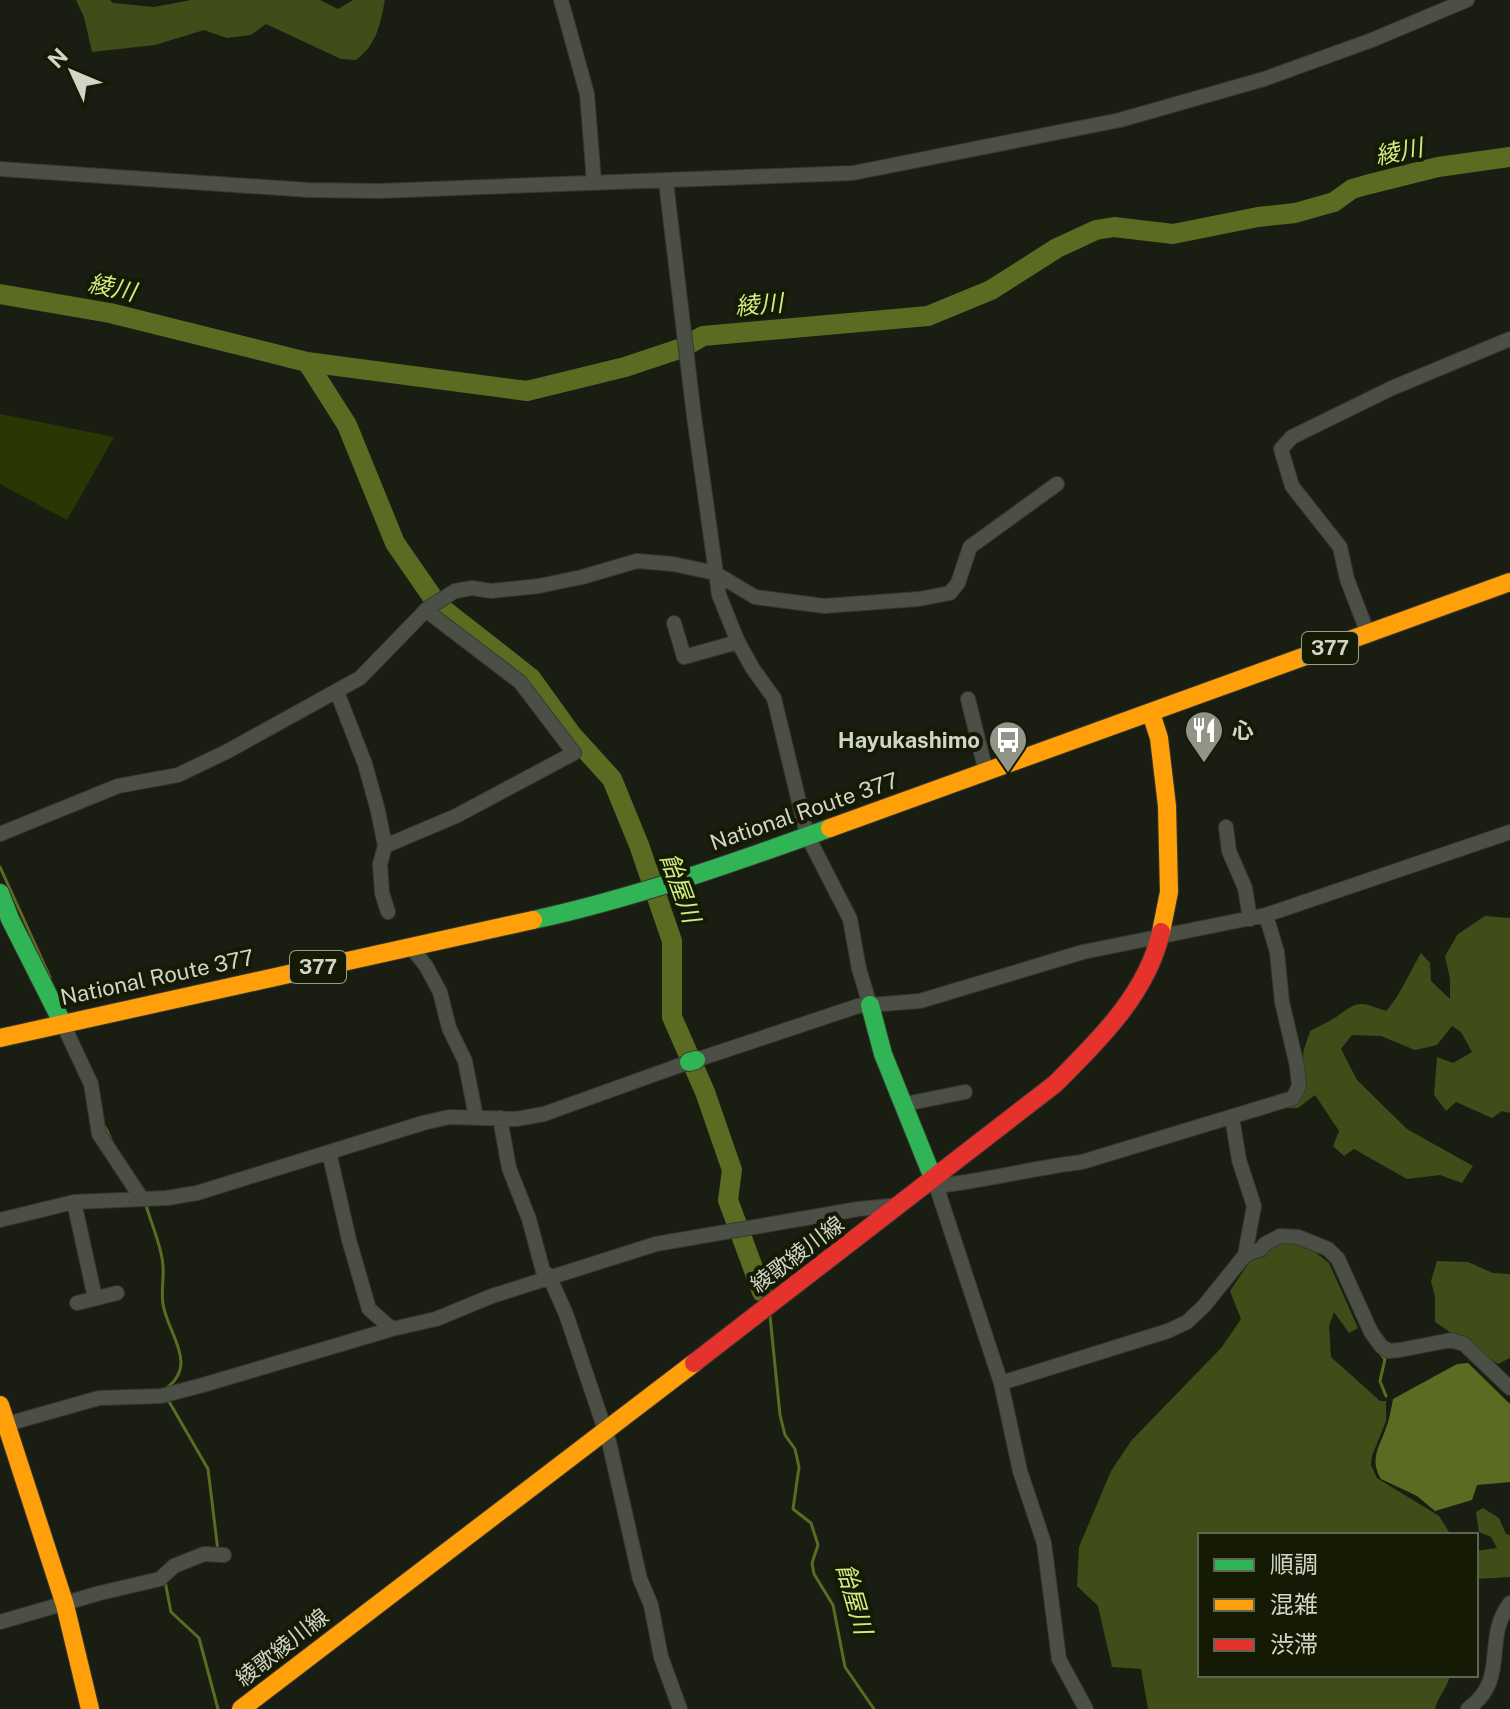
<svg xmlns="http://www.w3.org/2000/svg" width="1510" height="1709" font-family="'Public Sans','Noto Sans JP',sans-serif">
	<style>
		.green { fill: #2b3702 }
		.forest { fill: #404d18 }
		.water { fill: #5b6c22 }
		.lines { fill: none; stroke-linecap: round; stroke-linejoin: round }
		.stream { stroke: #5b6c22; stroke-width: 3 }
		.river { stroke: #5b6c22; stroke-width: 20 }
		.street-casing { stroke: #363830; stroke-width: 16 }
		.fast-casing { stroke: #363830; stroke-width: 20 }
		.slow-casing { stroke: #363830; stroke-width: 20 }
		.jam-casing { stroke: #363830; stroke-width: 20 }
		.street { stroke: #4b4f45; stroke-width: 14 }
		.fast { stroke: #30b455; stroke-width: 18 }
		.slow { stroke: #ff9f0a; stroke-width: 18 }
		.jam { stroke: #e5322d; stroke-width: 18 }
		.labels { text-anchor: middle; stroke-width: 8; stroke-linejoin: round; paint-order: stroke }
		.shield { fill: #141a03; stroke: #989d8c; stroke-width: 2 }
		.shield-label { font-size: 20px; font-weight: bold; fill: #d0d5c6 }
		.poi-label { font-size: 22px; font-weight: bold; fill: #d0d5c6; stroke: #141a03; text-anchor: start }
		.street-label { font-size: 22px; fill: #d0d5c6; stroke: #141a03 }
		.water-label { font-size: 24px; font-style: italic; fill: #d0ed82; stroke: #141a03 }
	</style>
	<rect width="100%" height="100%" fill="#1a1d11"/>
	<path class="green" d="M0 414 114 437 67 520 0 484Z"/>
	<path class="forest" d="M76 0H110L113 3 154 7 191 0H320L338 9 353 0H385C380 25 377 44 356 60L341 59 266 24 251 35 227 38 204 30 155 45 92 52 84 17Z
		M1485 916 1510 918V1113L1502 1111 1492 1118 1456 1102 1446 1111 1434 1095 1437 1057 1453 1063 1472 1052 1461 1032 1452 1026 1437 1045 1415 1050 1381 1036 1352 1035 1341 1049 1357 1080 1407 1129 1473 1166 1462 1183 1440 1175 1407 1179 1354 1149 1344 1156 1333 1146 1339 1131 1315 1095 1298 1108H1285C1314 1090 1304 1083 1303 1057 1303 1048 1308 1039 1310 1031 1319 1026 1331 1021 1339 1015 1360 999 1362 1003 1386 1011 1397 1001 1412 968 1421 953L1430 963 1431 981 1450 999V979L1445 956 1458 934Z
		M1296 1243 1311 1249 1329 1263 1358 1328 1349 1333 1334 1312 1329 1326 1331 1357 1380 1401H1386V1421L1372 1456 1371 1465 1377 1478 1439 1516 1451 1535H1200V1675H1431L1434 1678 1450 1675C1447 1689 1438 1696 1435 1709H1148L1141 1669 1112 1667 1098 1606 1077 1586 1079 1547 1111 1471 1131 1441 1222 1347 1241 1319 1230 1291 1250 1261 1266 1256 1267 1251 1279 1244Z
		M1437 1261 1468 1262 1493 1273 1510 1274V1358L1498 1364 1435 1322V1297L1431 1281Z
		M1483 1508 1499 1518 1506 1534 1510 1535V1577L1476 1579V1551L1497 1548 1491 1537 1479 1532 1476 1512Z"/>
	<path class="water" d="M1468 1363 1510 1404V1482L1477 1485 1472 1500 1435 1511 1417 1496 1381 1479C1370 1460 1378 1449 1385 1431 1389 1421 1391 1410 1393 1399L1457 1364Z"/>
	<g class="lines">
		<path class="stream" d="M0 867 50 977
			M105 1127 112 1142
			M146 1205C151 1224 162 1246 163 1266 164 1279 161 1292 163 1304 167 1333 200 1365 165 1389
			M770 1316 780 1415 785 1435 795 1449 799 1467 793 1509 811 1523 818 1545 812 1563 814 1574 833 1605 845 1667 874 1709
			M1379 1352 1385 1359 1380 1381 1386 1396
			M167 1398 208 1469 218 1551
			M165 1581 171 1612 199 1638 218 1709"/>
		<path class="river" d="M0 294 110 313 307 362 527 391 625 367 682 348 703 336 928 316 991 290 1057 248 1096 230 1114 227 1173 234 1258 217 1295 213 1334 202 1352 189 1366 185 1438 167 1510 157
			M307 362 347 425 395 543 431 595
			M443 609 531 678 572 735 612 779 639 845 672 941V1017L705 1092 732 1170 728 1200 762 1292"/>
		<g class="street-casing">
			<path id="street" d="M561 0 587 94 594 182
				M0 169 309 190 379 191 853 173 1120 120 1264 79 1372 40 1467 0
				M666 182 694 416 719 595 738 642 753 669 774 698 807 835 850 919 859 969 870 1005
				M674 623 684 657 738 642
				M1368 634 1347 579 1340 547 1292 486 1281 449 1292 437 1392 388 1510 339
				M337 692 365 764 378 811 385 846 380 864 382 893 388 912
				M968 699 986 772
				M1226 827 1229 851 1245 888 1250 919
				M0 834 118 786 178 775 226 752 360 678 428 608 455 591 472 588 491 591 539 586 582 577 637 561 673 564 715 573 755 597 824 606 919 599 950 593 958 583 970 547 1057 484
				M385 846 456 816 574 753 520 682 432 615 428 608
				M411 947 426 966 440 992 449 1028 465 1061 476 1117
				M62 1022 91 1084 99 1134 142 1199
				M696 1060 858 1006 920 1001 1083 952 1266 915 1510 832
				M905 1104 965 1092
				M1232 1117 1239 1160 1254 1206 1245 1255
				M500 1118 509 1168 529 1219 543 1271 549 1276 566 1314 609 1442 640 1579 651 1605 661 1657 680 1709
				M329 1152 349 1240 369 1309 392 1329
				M934 1179 1001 1383 1020 1471 1044 1543 1059 1659 1086 1709
				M936 1186C985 1181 1032 1168 1082 1162L1293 1098 1299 1086 1297 1066 1282 1002 1277 952 1266 915
				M74 1202 95 1298
				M0 1220 74 1202 167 1198 197 1193 423 1123 449 1117 516 1119 544 1114 689 1062
				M77 1303 117 1293
				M1001 1383 1168 1331 1187 1322 1204 1306 1245 1255 1261 1249 1265 1244 1280 1236 1298 1237 1328 1249 1338 1259 1371 1332 1381 1346 1389 1351 1400 1350 1451 1340 1464 1344 1510 1388
				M7 1424 99 1398 161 1396 203 1385 392 1329 436 1319 492 1296 656 1244 858 1209 900 1205
				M0 1622 100 1593 160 1579 174 1566 204 1554 224 1555
				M1468 1709C1510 1678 1482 1640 1510 1603"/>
		</g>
		<g class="fast-casing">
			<path id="fast" d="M0 893 10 919 62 1022
				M533 920C634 898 733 863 830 828
				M870 1005 883 1054 933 1178
				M689 1062 696 1060"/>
		</g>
		<g class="slow-casing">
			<path id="slow" d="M1151 713 1159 738 1167 806 1169 892 1161 932
				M830 828 1510 582
				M0 1038 533 920
				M0 1405 65 1605 90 1709
				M241 1709 694 1363"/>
		</g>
		<g class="jam-casing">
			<path id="jam" d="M694 1363 1055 1084C1098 1041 1147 994 1161 932"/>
		</g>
		<use href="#street" class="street"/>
		<use href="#fast" class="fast"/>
		<use href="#slow" class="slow"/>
		<use href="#jam" class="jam"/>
	</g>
	<defs>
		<g id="restaurant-pin" transform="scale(2)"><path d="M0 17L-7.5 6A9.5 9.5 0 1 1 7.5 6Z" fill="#909587" stroke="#141a03"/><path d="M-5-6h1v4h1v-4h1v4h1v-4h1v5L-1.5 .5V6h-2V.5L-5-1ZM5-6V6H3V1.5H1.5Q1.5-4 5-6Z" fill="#fff"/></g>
		<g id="bus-pin" transform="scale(2)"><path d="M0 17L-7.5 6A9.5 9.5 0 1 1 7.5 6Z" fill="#909587" stroke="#141a03"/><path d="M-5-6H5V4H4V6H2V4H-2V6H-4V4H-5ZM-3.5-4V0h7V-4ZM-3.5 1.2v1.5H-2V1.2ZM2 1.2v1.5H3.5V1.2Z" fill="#fff"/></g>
	</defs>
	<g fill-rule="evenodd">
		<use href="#restaurant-pin" x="1204" y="730"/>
		<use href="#bus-pin" x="1008" y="740"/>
	</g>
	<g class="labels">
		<g class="shield">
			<rect x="1302" y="632" width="56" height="32" rx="6"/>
			<rect x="290" y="951" width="56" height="32" rx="6"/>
		</g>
		<g class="shield-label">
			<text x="1330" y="655">377</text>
			<text x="318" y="974">377</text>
		</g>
		<g class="poi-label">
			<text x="1232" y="738">心</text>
			<text x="980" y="748" text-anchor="end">Hayukashimo</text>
		</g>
		<g class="street-label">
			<text transform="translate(804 811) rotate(-19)" y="8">National Route 377</text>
			<text transform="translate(157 977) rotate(-12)" y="8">National Route 377</text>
			<text transform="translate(797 1254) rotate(-37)" y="8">綾歌綾川線</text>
			<text transform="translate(282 1647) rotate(-38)" y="8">綾歌綾川線</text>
		</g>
		<g class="water-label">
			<text transform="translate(1399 152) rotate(-11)" y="8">綾川</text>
			<text transform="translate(112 288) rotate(12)" y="8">綾川</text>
			<text transform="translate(759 305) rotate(-5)" y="8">綾川</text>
			<text transform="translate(680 888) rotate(70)" y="8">飴屋川</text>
			<text transform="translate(854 1599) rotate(74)" y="8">飴屋川</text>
		</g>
	</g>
	<rect x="1198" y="1533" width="280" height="144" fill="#141a03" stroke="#5f6551" stroke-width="2"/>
	<rect x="1214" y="1559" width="40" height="12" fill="#30b455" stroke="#5f6551" stroke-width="2"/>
	<text x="1270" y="1573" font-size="24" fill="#d0d5c6">順調</text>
	<rect x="1214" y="1599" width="40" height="12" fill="#ff9f0a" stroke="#5f6551" stroke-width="2"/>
	<text x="1270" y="1613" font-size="24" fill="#d0d5c6">混雑</text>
	<rect x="1214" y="1639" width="40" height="12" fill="#e5322d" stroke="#5f6551" stroke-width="2"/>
	<text x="1270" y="1653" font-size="24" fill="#d0d5c6">渋滞</text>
	<g transform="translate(72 72) rotate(314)" stroke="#141a03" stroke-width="6" paint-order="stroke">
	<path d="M0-6L14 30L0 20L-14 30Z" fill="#d0d5c6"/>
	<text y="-12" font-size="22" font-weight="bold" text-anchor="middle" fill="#d0d5c6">N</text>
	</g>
</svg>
